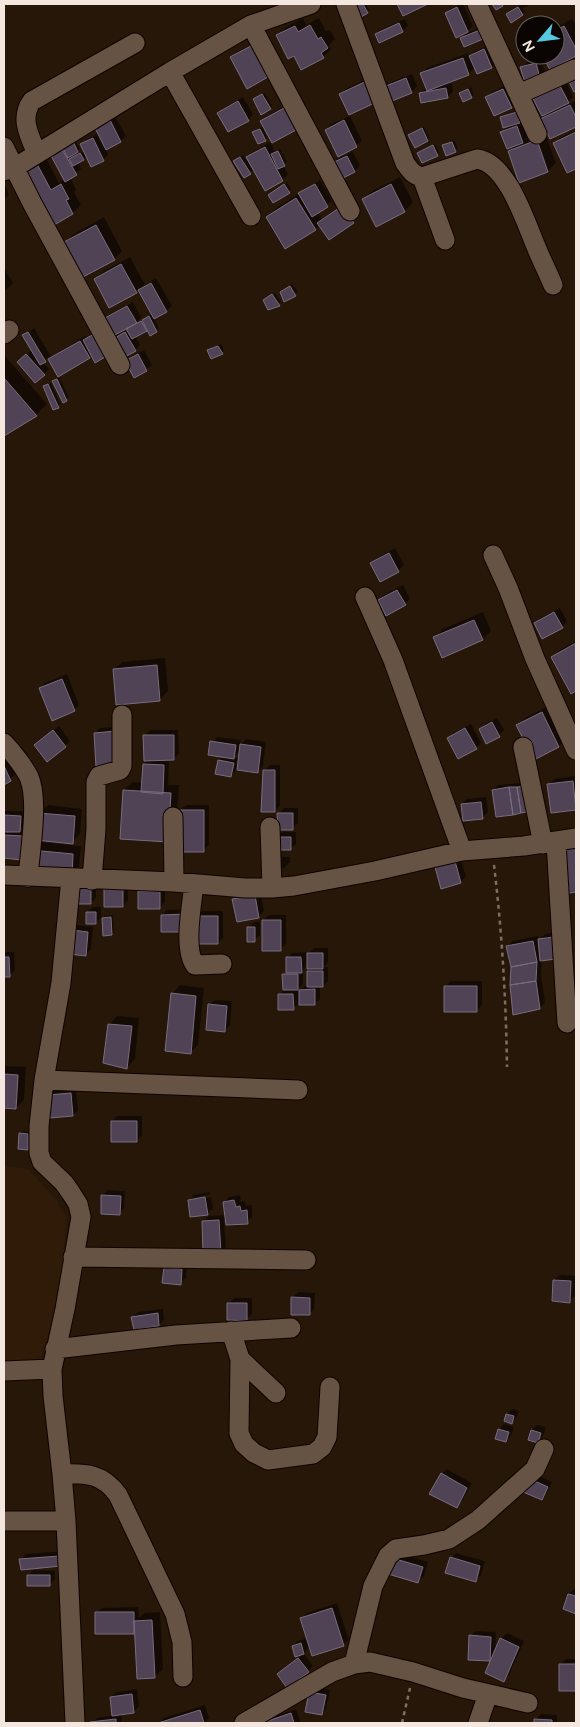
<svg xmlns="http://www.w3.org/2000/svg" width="580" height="1727" font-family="Figtree,sans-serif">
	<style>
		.built { fill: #301b08 }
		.shadow { fill: #0007; fill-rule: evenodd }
		.building { fill: #4f4355; stroke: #7a6c80 }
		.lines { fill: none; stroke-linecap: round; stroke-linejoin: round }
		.minor-casing { stroke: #0f0300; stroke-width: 21 }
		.path { stroke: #7e6f64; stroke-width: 2.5; stroke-dasharray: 4 4; stroke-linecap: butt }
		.minor { stroke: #665344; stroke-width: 19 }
	</style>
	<rect width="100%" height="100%" fill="#271709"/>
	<path class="built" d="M4 1166 28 1169 57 1201 66 1218 64 1259 57 1308 41 1359 4 1364Z"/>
	<path class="shadow" d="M355 4H366L369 10 367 12Z
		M461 4H463L473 26 467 31 446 13 452 8Z
		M522 4H532L522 8 525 12 511 21 510 12Z
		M303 18 306 25 319 18 326 31 330 30 335 39 329 45 331 49 323 57 294 54 278 35 286 27Z
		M405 19 408 26 402 31 377 34 382 29Z
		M572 19 576 26V54L551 68 544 55H555V28Z
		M490 23 493 30 462 38 467 33Z
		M490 45 497 61 492 67 478 73 475 67 468 74 445 83 446 84 452 83 453 91 448 97 421 93 427 87 422 73 427 68 468 53 469 57 476 51Z
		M541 58 545 72 540 77 522 68 527 62Z
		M377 74 386 93 340 94 346 89Z
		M412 74 417 86 412 92 392 99 387 87 393 81Z
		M563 75 573 97 565 105 576 101V125L551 138 542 119 549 112Z
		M508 84 516 102 511 107 487 97 492 92Z
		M471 87 474 95 464 101 460 93Z
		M265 93 272 106 270 108 256 97Z
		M243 97 253 114 248 120 219 113 224 108Z
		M292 102 298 128 270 142 275 152 280 149 287 162 283 165 288 174 283 180 266 189 248 157 253 152 272 141 265 127 263 128 267 138 265 140 254 132 264 126 261 121 267 116Z
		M519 110 528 137 524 141 545 133 556 163 548 171 509 151 516 145 502 132 509 125 501 117 504 115Z
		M115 116 126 136 121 141 106 149 108 155 103 160 87 156 78 162 81 169 70 177 76 190 74 192 81 205 72 213 26 170 45 156 59 183 65 179 50 153 74 138 80 149 73 154 74 156 85 151 82 145 87 139 99 133 96 128Z
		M350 116 362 141 351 149 360 165 355 171 340 179 332 165 337 159 352 152 326 130 331 124Z
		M424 127 430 138 427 140 410 135Z
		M576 130V167L567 172 554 144 560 138Z
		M454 140 458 148 455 151 444 146Z
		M435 144 439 153 437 155 418 153Z
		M243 155 253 170 244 177 237 159Z
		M400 177 413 202 405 211 377 225 363 200 372 191Z
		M320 180 332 201 317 212 322 220 348 202 358 217 353 222 320 225 315 229 267 217 275 209Z
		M287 183 291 189 289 192 272 193Z
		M5 185 9 195 4 199V186Z
		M104 217 122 251 114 259 65 242 74 234Z
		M130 257 145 285 156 278 172 306 166 311 154 318 159 328 156 331 150 334 148 329 135 336 140 345 135 350 116 338 133 325 105 319 110 314 133 302 141 317 136 324 153 313 139 289 136 292 96 279 104 271Z
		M4 268 13 283 4 292Z
		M292 284 298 292 285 300 284 290Z
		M275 293 281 302 269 308 267 298Z
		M34 328 51 357 85 336 87 338 103 328 92 355 58 375 48 357 43 362 49 369 44 374 24 357 32 350 24 336Z
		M221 344 224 350 222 353 209 350Z
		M144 350 152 365 146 370 127 362 132 356Z
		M4 355 47 404 36 415 4 434Z
		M59 377 69 397 63 401 54 381Z
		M51 383 60 404 58 407 45 387Z
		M395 548 404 565 398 571 372 563 377 558Z
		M403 585 410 599 405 604 379 600 384 595Z
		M560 608 567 621 562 627 535 624 540 618Z
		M483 612 491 631 483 639 443 656 435 638 443 629Z
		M576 641V690L572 692 553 657 561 649Z
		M165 658 168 691 160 700 114 670 122 662Z
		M67 674 79 705 74 710 40 688 45 683Z
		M551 705 567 738 559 746 518 725 526 717Z
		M497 718 504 730 499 736 480 730 485 724Z
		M471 724 481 743 476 748 448 738 453 733Z
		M59 726 70 741 65 746 35 745Z
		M121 726 123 759 95 733 100 728Z
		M150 730H178L179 753 174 759H169L168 785H179L176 833 124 790 133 782 143 783 144 764 149 759 145 736Z
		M217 737 241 740 240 745 246 739 266 742 263 766 258 771 237 769 231 776 219 760 224 756 212 742ZM240 751 239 758 234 757Z
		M6 755 16 774 4 783V757Z
		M270 765H280V806L275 811 265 770Z
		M576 776V808L552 812 549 785 554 779Z
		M531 782 535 805 493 791 498 785Z
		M486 797 488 812 482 818 462 804 467 799Z
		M48 805 82 809 80 834 72 842 40 813Z
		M186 805H209V845L203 850 180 810Z
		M284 808H298V823L292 828 279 814Z
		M6 811H26L25 825 20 831H28L21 859 4 857V813Z
		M283 832H296V844L290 849 277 838Z
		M41 842 81 846 79 867 71 875 31 872Z
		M460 856 466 877 460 882 436 867 441 862Z
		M281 857H290V862L284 868H276V862Z
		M96 879V898L91 903H78Z
		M110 881H128V900L123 906Z
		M144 886H165V902L159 908 139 891Z
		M260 891 264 911 259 916 234 900 239 894Z
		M93 907H101V918L95 923 87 912Z
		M190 909 186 930 162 915 167 910Z
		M202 911H223V938L218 943 196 916Z
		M113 915 114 932 112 934 103 918 105 916Z
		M269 915H286V944L281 949 263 920Z
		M254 922H260V935L254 940 249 928Z
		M78 925 93 927 91 949 85 955 73 931Z
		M559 932 542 959 541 974 545 1003 539 1008 512 967 507 947 513 941 538 936 539 940 545 934Z
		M314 948H328V962L324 967H328V981L323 986H320V999L314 1004 301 1001 293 1009 279 995 284 990V975L287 972V958L292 953 306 952V956ZM309 964 313 968 308 972 309 985H306L298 992V989L303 984V970Z
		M4 952H14L15 970 9 976H4Z
		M451 981H482V1005L476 1011 446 986Z
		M180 985 204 988 198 1045 190 1053 172 994Z
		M215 1000 232 1001 230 1025 225 1030 209 1005Z
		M117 1016 139 1018 135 1059 127 1067 109 1025Z
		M4 1066 26 1067 24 1100 16 1108 4 1107Z
		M76 1088 78 1110 73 1115 49 1096 54 1090Z
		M117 1116H142V1135L137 1141 112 1122Z
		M22 1131 30 1132 29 1146 27 1149 20 1134Z
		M108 1190 125 1191 124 1208 119 1214 102 1213V1195Z
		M210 1192V1194L193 1198V1200L211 1197 213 1208 207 1214 189 1201 194 1195Z
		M240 1195 241 1202 245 1201 246 1206 252 1205V1217L247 1222 224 1219 226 1247 221 1252 203 1222 209 1216 226 1215 224 1202 229 1197Z
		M187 1264 186 1278 180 1283 165 1267Z
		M560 1275 576 1276 575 1296 569 1301 554 1280Z
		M298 1292 315 1293 314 1309 309 1314 292 1298Z
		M234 1298H252V1314L246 1319 229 1304Z
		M163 1309 164 1320 158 1325 133 1317 138 1312Z
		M512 1409 519 1411 517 1417 512 1422 507 1414Z
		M504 1424 514 1427 511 1435 506 1441 499 1430Z
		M537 1425 546 1427 543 1436 538 1441 529 1439 532 1430Z
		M447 1469 472 1483 462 1501 456 1506 442 1474Z
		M535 1474 552 1482 547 1493 542 1499 529 1479Z
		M65 1551 60 1565 21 1560 26 1554Z
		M399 1553 428 1562 424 1576 418 1581 389 1573Z
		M456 1553 485 1561 481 1575 475 1581 451 1558Z
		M33 1570 55 1571V1579L49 1585 28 1576Z
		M574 1589 576 1590V1612L564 1608 569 1594Z
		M337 1603 349 1640 343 1645 310 1646 304 1653 296 1655 293 1646 298 1641 308 1638 302 1618 307 1613Z
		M138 1607 139 1618 144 1613 160 1612 163 1669 154 1677 136 1630 133 1632 96 1613 102 1608Z
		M476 1631 496 1632 495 1653 501 1639 507 1633 524 1641 509 1675 504 1680 491 1660 469 1659 470 1636Z
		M304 1654 313 1666 308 1671 278 1674Z
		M566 1659H576V1690L560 1689V1665Z
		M316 1687 330 1690 326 1709 321 1714 307 1711Z
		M137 1689 139 1706 134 1712 121 1713 122 1723H92L97 1718 114 1715 111 1697 117 1692Z
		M205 1705 209 1718 204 1723H159L164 1718Z
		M296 1709 301 1723H264L269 1718Z
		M541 1714 557 1715V1723H535L536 1719Z"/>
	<path class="building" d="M354 4H363L368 13 361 17Z
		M397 4H428L403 16Z
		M492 4H502L503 6 496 10Z
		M457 7 468 32 456 38 445 13Z
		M518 7 523 15 511 23 506 14Z
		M399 23 403 32 379 43 375 34Z
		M310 25 318 39 321 37 328 48 321 53 324 58 301 70 294 56 288 59 276 35 295 26 298 32Z
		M564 26 576 49V56L550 70 542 55H555V31Z
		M485 28 488 37 464 47 460 38Z
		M251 46 268 77 247 89 230 57Z
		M484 49 492 68 477 74 469 56Z
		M463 58 469 75 427 91 420 73Z
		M536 63 540 78 525 83 520 67Z
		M574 77 576 82V91L574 92 568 80Z
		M406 78 412 93 392 101 386 86Z
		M371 79 381 100 349 115 339 94Z
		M557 80 569 103 542 116 530 93Z
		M446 88 448 98 421 103 419 93Z
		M468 89 472 98 463 102 459 93Z
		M503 89 512 108 494 116 485 97Z
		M262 94 271 109 261 115 253 99Z
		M238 101 249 121 228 132 217 113Z
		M570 105 576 117V127L550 139 540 119Z
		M286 107 298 129 272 143 260 121Z
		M517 112 520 123 503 128 500 117Z
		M110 120 121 142 106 150 95 128Z
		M344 120 357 147 338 157 325 130Z
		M517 126 523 143 507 149 500 132Z
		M422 128 428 141 415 148 408 135Z
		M260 129 266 141 258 144 252 132Z
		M576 132V169L567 173 553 143Z
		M93 138 104 161 91 167 80 144Z
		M72 139 78 152 68 158 61 145Z
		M537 140 548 172 519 183 508 151Z
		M452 142 456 152 446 156 442 145Z
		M433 145 438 156 422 163 417 153Z
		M60 146 77 175 65 182 49 152Z
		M265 147 283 181 265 191 246 157Z
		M278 151 285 166 278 169 271 154Z
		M80 153 84 160 73 166 69 159Z
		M347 156 355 172 339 180 330 164Z
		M240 157 251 174 244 178 233 161Z
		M37 164 51 190 61 184 69 199 66 200 73 214 49 228 24 170Z
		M284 184 290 193 273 203 268 195Z
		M315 184 328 207 312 217 298 193Z
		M391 184 405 212 376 227 362 199Z
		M296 198 316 230 285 249 266 217Z
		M342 206 354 223 329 240 317 223Z
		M96 225 115 260 83 277 64 242Z
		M121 264 137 293 109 308 94 279Z
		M151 283 167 312 154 319 138 290Z
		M290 286 296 296 284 302 280 292Z
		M272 294 280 306 268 310 263 300Z
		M127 306 137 323 113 336 103 319Z
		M149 316 157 332 150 336 142 320Z
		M141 321 147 331 132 339 126 329Z
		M28 332 46 362 40 365 22 335Z
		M98 332 110 354 95 363 83 340Z
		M125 332 136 351 125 357 115 338Z
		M80 341 90 358 58 377 48 359Z
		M218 346 223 354 211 359 207 350Z
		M26 354 45 375 35 383 17 362Z
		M138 354 147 371 134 378 125 361Z
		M4 378 37 416 4 436Z
		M57 379 67 401 63 403 52 381Z
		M48 384 59 408 53 410 43 386Z
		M389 553 399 572 380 582 370 563Z
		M397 590 406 605 386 616 378 600Z
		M554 612 563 628 542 639 534 623Z
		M474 620 483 640 442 658 433 637Z
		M576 643V691L571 694 551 657Z
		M157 665 160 701 116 705 113 669Z
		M62 679 75 711 52 721 39 688Z
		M542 712 559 747 534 760 516 725Z
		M492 722 500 737 486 744 479 729Z
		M465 728 477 749 458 759 447 738Z
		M53 730 66 747 47 762 34 745Z
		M116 731 119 766 96 767 94 733Z
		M143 735H174V760L144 761Z
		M210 741 236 745 234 759 208 755Z
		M240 744 261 747 258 773 237 770Z
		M218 760 234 763 231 777 215 774Z
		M143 764 164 765 163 794 141 792Z
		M4 766 11 781 4 785Z
		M263 770H275V812H261Z
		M573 781 576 810 551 813 547 784Z
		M526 786 531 811 521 813 517 787Z
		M509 787 513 815 496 817 492 790Z
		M509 787H517L521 813 513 815Z
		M123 790 171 793 168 842 120 839Z
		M481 802 483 819 463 821 461 804Z
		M179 810H204V852H179Z
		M38 813 75 816 73 844 36 840Z
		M277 813H293V830H278Z
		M4 815 21 816 20 832H4Z
		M4 835 23 836 21 860 4 858Z
		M276 837H291V850H276Z
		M576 843V892L563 894 557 845Z
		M31 850 73 854 72 877 29 873Z
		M455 861 461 883 441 889 435 867Z
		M77 884H91V904H77Z
		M104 886H123V907H104Z
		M138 891H160V909H138Z
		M255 895 259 918 237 922 232 899Z
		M86 912H96V924H86Z
		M186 914V932H161V915Z
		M195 916H218V944H195Z
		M111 917 112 935 103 936 102 918Z
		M262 920H281V951H262Z
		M247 927H255V942H247Z
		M72 930 88 932 86 956 69 954Z
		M554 937 556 959 540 961 538 939Z
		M533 941 537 962 511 967 506 946Z
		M307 953H323V969H307Z
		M4 957H9L10 977H4Z
		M286 957H301L302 973H286Z
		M537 962 536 981 510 985 511 967Z
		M307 971H323V987H307Z
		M282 974H298V990H283Z
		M536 981 540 1009 513 1015 510 985Z
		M444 986H477V1012H444Z
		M315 989V1005H299V990Z
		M171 993 196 996 191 1054 165 1051Z
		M278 994H293L294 1010H278Z
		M208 1004 227 1006 225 1032 206 1030Z
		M108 1024 132 1026 127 1069 103 1063Z
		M4 1074 18 1075 16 1109 4 1108Z
		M71 1093 73 1116 50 1118 48 1095Z
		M111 1121H137V1142H111Z
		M19 1133 28 1134V1150L18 1149Z
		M101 1195 121 1196 120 1215 101 1214Z
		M205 1197 208 1215 190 1217 188 1200Z
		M234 1200 236 1207 240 1206 241 1211 247 1210 248 1224 226 1225 223 1202Z
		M219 1220 221 1253H203L202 1221Z
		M164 1267 182 1269 181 1285 162 1283Z
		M553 1280 571 1281 570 1303 552 1301Z
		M291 1297 310 1298V1315H291Z
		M227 1303H247V1321L227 1320Z
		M158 1313 159 1326 134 1330 131 1317Z
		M506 1414 514 1416 512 1424 504 1421Z
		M498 1429 509 1432 506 1442 495 1439Z
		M531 1430 541 1433 538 1443 528 1440Z
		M441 1473 467 1488 457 1508 429 1494Z
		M528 1478 548 1487 542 1500 523 1492Z
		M60 1556 61 1566 21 1570 19 1559Z
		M450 1557 480 1566 476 1582 445 1573Z
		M392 1558 423 1567 418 1583 388 1574Z
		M27 1575H50V1586H27Z
		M568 1594 576 1596V1614L563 1609Z
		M332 1608 344 1646 312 1656 300 1618Z
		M95 1612H134V1634H95Z
		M152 1620 155 1678 137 1679 134 1621Z
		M469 1635 491 1637 490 1661 468 1660Z
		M500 1638 519 1647 504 1682 485 1673Z
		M301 1643 304 1654 295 1657 292 1646Z
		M298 1658 309 1672 287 1688 277 1674Z
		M559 1664H576V1691H559Z
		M309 1692 326 1695 322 1715 305 1712Z
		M132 1694 134 1713 112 1716 110 1697Z
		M200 1710 204 1723H158Z
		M291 1713 294 1723H262Z
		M116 1719V1723H90V1722Z
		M534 1719 552 1720V1723H534Z"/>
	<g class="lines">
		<g class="minor-casing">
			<path id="minor" d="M346 4 405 163C410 170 413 175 422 177L477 159C508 163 526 224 537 249 542 261 548 273 553 285
				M477 4 537 134
				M251 25 350 211
				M170 72 251 216
				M519 94 575 69
				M4 147 32 203 120 365
				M37 154C30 137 19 118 32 101L135 43
				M4 171 14 168 170 72 251 25 311 4
				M422 177 445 240
				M4 334 9 330
				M493 555 508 588 535 659 576 750
				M365 597 393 660 462 851
				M4 743C13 753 23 765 29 777 39 800 30 851 28 877
				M523 747 543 844
				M173 817 174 882
				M270 827 272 888
				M556 842 567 1023
				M4 875 174 882 245 888H272L294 886 375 871 462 851 524 846 576 838
				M71 878 61 983 44 1080 39 1126V1153L42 1162 64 1183 71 1193 78 1204 81 1217 65 1309 52 1369 53 1396 62 1474 66 1521 75 1723
				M92 880 96 829V782L99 776 120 770 122 766V715
				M194 884C192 904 183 949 195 965L222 964
				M44 1080 298 1090
				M73 1257 306 1260
				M231 1331 240 1359 239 1433 244 1444 254 1453 268 1460 313 1454 322 1447 327 1437 330 1387
				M55 1349 176 1335 291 1328
				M240 1359 276 1393
				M4 1371 52 1369
				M62 1474C87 1473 103 1474 118 1495L175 1614 182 1642 183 1677
				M4 1521H66
				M354 1664 373 1586 388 1556 396 1549 424 1545 449 1539 478 1520 535 1469 544 1449
				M244 1723 332 1672 354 1664 370 1662 413 1672 463 1688 528 1703
				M478 1723 488 1694"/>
		</g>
		<path class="path" d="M494 865C502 932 506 1000 507 1067
			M402 1723 410 1688"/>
		<use href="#minor" class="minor"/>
	</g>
	<rect width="580" height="1727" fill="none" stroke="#f3e7df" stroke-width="10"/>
	<g transform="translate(540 40) rotate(242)"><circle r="24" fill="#0a0502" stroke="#675f5a"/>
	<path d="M0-4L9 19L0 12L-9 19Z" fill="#56c9e1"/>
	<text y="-8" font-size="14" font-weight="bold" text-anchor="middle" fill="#f3e7df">N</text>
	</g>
</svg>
